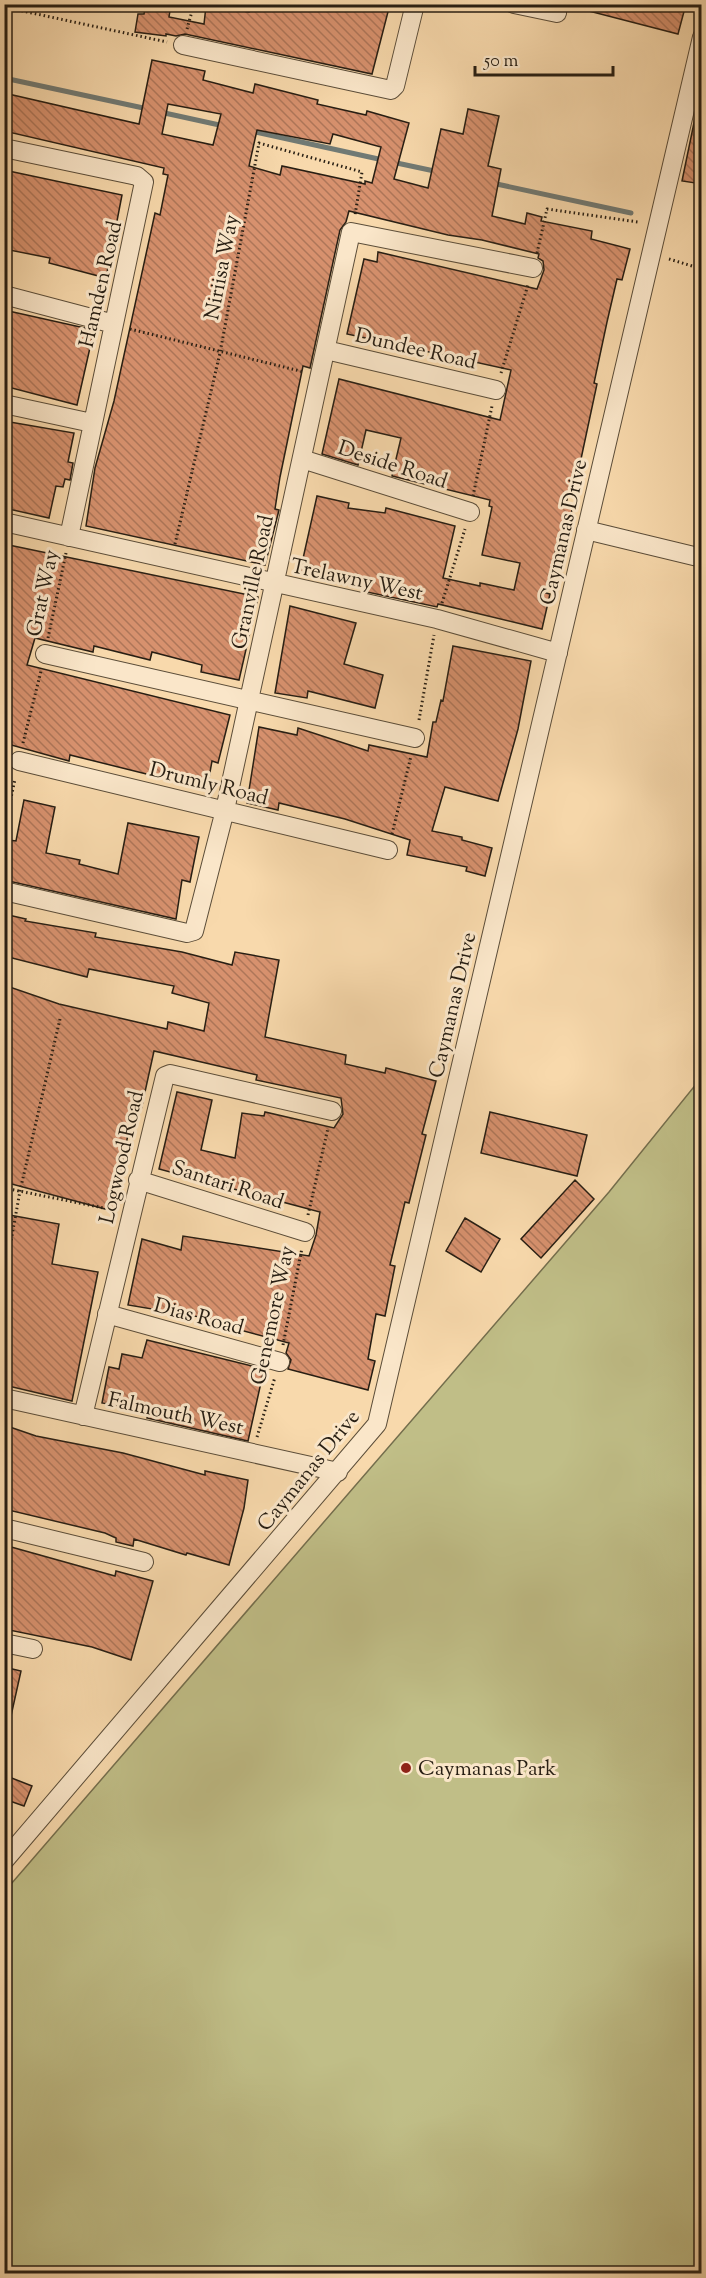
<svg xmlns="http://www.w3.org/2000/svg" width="706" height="2278" font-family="'Sorts Mill Goudy',serif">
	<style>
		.grass { fill: #c0be87; stroke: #746e4d; stroke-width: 1.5 }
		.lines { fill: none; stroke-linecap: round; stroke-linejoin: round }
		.stream { stroke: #717a74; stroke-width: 5 }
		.building { fill: url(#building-back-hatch); stroke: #271e13; stroke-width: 1.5; fill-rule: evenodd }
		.minor-casing { stroke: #5b4d39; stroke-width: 20 }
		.path { stroke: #271e13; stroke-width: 3; stroke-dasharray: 1.5 3; stroke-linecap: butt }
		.minor { stroke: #fae6c9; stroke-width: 18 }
		.poi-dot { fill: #8f2418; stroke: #fae6c9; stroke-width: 2 }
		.labels { text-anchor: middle; stroke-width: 6; stroke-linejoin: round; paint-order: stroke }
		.street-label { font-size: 21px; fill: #271e13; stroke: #fae6c9 }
		.poi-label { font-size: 21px; fill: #271e13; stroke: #fae6c9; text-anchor: start }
	</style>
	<defs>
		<pattern id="building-back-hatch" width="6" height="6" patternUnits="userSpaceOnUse" patternTransform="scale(1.5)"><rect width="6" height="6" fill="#d7916e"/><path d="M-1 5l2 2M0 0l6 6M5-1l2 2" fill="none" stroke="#ae7659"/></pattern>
	</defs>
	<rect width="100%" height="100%" fill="#f8d9ac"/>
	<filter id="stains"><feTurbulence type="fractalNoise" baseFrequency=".00333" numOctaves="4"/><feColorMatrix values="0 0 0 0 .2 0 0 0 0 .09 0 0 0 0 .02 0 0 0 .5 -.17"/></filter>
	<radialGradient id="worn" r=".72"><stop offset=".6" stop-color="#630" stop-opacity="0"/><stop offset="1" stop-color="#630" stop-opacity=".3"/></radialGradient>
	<path class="grass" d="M701 1078V2273H5V1891L609 1192Z"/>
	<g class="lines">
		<path class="stream" d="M4 78 148 109
			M160 112 224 126
			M251 131 383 160
			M392 162 439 172
			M492 183 631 213"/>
	</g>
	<path class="building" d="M146 4H171L169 17 204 24 206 6 249 12 250 4H390L372 74 185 34 176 36 166 34V36L135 32 138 14H144Z
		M582 4H686L678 34 581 9Z
		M152 60 205 71 203 80 253 93 255 84 318 100 317 104 366 115 367 111 409 123 394 179 428 188 441 129 463 134 468 109 499 116 488 166 501 169 492 216 525 224 527 213 542 217 541 221 592 231 591 239 630 249 622 280 617 279 607 322 594 383 597 384 578 473 573 472 566 504 573 506 565 537 559 535 546 593 550 594 542 629 438 604 437 607 367 592 368 588 300 572 317 496 349 503 348 508 385 513 386 508 455 526 443 578 480 586V583L514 590 520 563 482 555 492 507 489 506 490 500 392 476 401 438 366 430 358 465 322 454 339 379 500 420 511 370 347 334 364 259 377 262 378 252 537 289 544 270 543 261 538 258 539 254 482 240 448 235 349 211 346 222 340 230 310 368 303 366 280 477 275 509 279 510 265 565 86 526 95 468 114 401 155 213 160 215 168 175 163 174 164 168 4 131V93L139 124ZM168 104 221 114 213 145 162 134ZM257 130 330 144 333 134 381 147 372 183 365 181V184L282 166 280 175 249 166Z
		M696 113 702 114V184L682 181Z
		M4 170 122 195 106 278 49 263 50 258 4 249Z
		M4 310 94 330 77 405 4 386Z
		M4 421 74 433 68 462 73 463 70 480 65 479 63 487 56 486 49 518 4 508Z
		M4 544 258 597 239 680 201 672 202 665 152 652 150 660 94 646 93 652 35 638 27 665 230 715 218 763 212 761 207 789 70 755 69 761 4 743Z
		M290 606 356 623 344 664 383 675 375 708 308 691 307 698 275 693Z
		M453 646 531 661 518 729 498 801 445 787 432 831 462 837V840L492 848 485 876 466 871 467 867 407 855 410 840 345 819 279 803 278 810 247 803 259 727 297 735 298 728 368 751 369 745 427 757 433 722H436L441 700 443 701Z
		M24 800 55 807 46 853 80 860 79 864 118 874 128 823 199 837 190 882 182 880 176 919 4 880 9 840 16 841Z
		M4 914 26 919 25 921 96 933 95 937 182 952 232 965 235 952 279 960 265 1037 346 1055 345 1064 385 1073 386 1068 436 1081 422 1134 426 1135 409 1203 405 1202 390 1265 395 1266 385 1316 376 1314 368 1359 375 1361 368 1390 288 1369 291 1360 286 1353 289 1343 229 1327 230 1322 128 1305 142 1239 181 1250 183 1236 309 1256 316 1235 320 1212 159 1169 177 1092 212 1100 201 1150 235 1158 242 1113 264 1116 265 1112 334 1128 343 1114 341 1098 256 1080 257 1075 154 1051 141 1110 133 1108 114 1208 110 1207 109 1210 4 1182V985L59 1004 167 1029 168 1022 204 1031 209 1003 172 993 174 986 89 969 87 977 4 956Z
		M490 1112 587 1135 577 1176 481 1153Z
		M575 1180 594 1199 541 1258 521 1239Z
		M4 1214 59 1224 52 1264 98 1272 72 1401 4 1385 10 1352 4 1351V1334L11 1297 4 1296Z
		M465 1218 500 1239 481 1272 446 1251Z
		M147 1340 264 1369 248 1441 147 1418 149 1411 102 1403 109 1367 119 1369 122 1354 142 1358Z
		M4 1425 36 1436 123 1453 205 1475V1471L248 1480 244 1508 229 1565 187 1553 186 1555 134 1539 133 1546 116 1542V1538L105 1533 4 1509Z
		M4 1545 115 1576 116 1571 153 1581 131 1660 92 1647 4 1629Z
		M4 1667 21 1671 11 1716H4Z
		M4 1775 32 1786 24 1806 4 1799Z"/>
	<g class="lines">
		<g class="minor-casing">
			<path id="minor" d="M514 4 557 13
				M183 45 391 90 395 86 415 4
				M4 148 137 176 144 182 69 537
				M4 295 114 324
				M326 350 496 390
				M4 404 92 423
				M302 459 470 512
				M4 522 437 619 558 653
				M586 530 702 558
				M45 654 415 738
				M19 761 388 850
				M4 891 187 933 194 931 225 810 351 232 533 268
				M138 1180 305 1232
				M107 1314 280 1362
				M4 1398 338 1472
				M83 1416 165 1076 170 1074 332 1111
				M4 1528 144 1562
				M4 1643 33 1649
				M4 1861 377 1424 702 37"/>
		</g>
		<path class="path" d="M4 7 167 42
			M187 29 194 4
			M537 253 547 209 638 222
			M669 259 702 269
			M130 329 304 372
			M501 373 528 285
			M473 496 492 406
			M175 544 220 353 259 143 362 172 355 215
			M442 603 465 529
			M48 638 66 553
			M419 720 434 635
			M23 743 41 671
			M4 831 15 779
			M392 834 411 756
			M4 1188 114 1210
			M308 1215 328 1128
			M4 1280 20 1191 60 1019
			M283 1345 302 1248
			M257 1437 275 1377"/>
		<use href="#minor" class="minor"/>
	</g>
	<circle class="poi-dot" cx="406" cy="1768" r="6"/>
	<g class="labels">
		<g class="street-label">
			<text transform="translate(221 267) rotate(-79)" y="7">Niriisa Way</text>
			<text transform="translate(100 284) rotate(-77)" y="7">Hamden Road</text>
			<text transform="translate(416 348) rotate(13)" y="7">Dundee Road</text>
			<text transform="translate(393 464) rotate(18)" y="7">Deside Road</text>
			<text transform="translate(563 532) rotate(-77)" y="7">Caymanas Drive</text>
			<text transform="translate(357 579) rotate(12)" y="7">Trelawny West</text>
			<text transform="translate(252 582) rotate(-78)" y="7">Granville Road</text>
			<text transform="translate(42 593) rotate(-78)" y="7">Grat Way</text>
			<text transform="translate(209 783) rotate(14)" y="7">Drumly Road</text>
			<text transform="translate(452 1005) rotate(-77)" y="7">Caymanas Drive</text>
			<text transform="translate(121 1157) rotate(-77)" y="7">Logwood Road</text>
			<text transform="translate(228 1184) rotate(18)" y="7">Santari Road</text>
			<text transform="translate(272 1315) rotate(-78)" y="7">Genemore Way</text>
			<text transform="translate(199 1316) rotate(15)" y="7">Dias Road</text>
			<text transform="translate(176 1413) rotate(12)" y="7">Falmouth West</text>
			<text transform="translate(308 1470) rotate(-51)" y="7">Caymanas Drive</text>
		</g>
		<g class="poi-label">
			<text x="418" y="1775">Caymanas Park</text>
		</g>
	</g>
	<rect width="706" height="2278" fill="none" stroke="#f8d9ac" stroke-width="24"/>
	<rect x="6" y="6" width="694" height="2266" fill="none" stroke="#271e13" stroke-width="3"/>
	<rect x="12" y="12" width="682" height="2254" fill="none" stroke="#271e13" stroke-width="1.5"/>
	<path d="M475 66v9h138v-9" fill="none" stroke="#271e13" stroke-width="3"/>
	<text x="484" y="66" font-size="18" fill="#271e13" stroke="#fae6c9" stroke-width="4.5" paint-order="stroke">50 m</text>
	<rect width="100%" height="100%" filter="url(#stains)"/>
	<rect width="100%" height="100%" fill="url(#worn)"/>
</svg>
